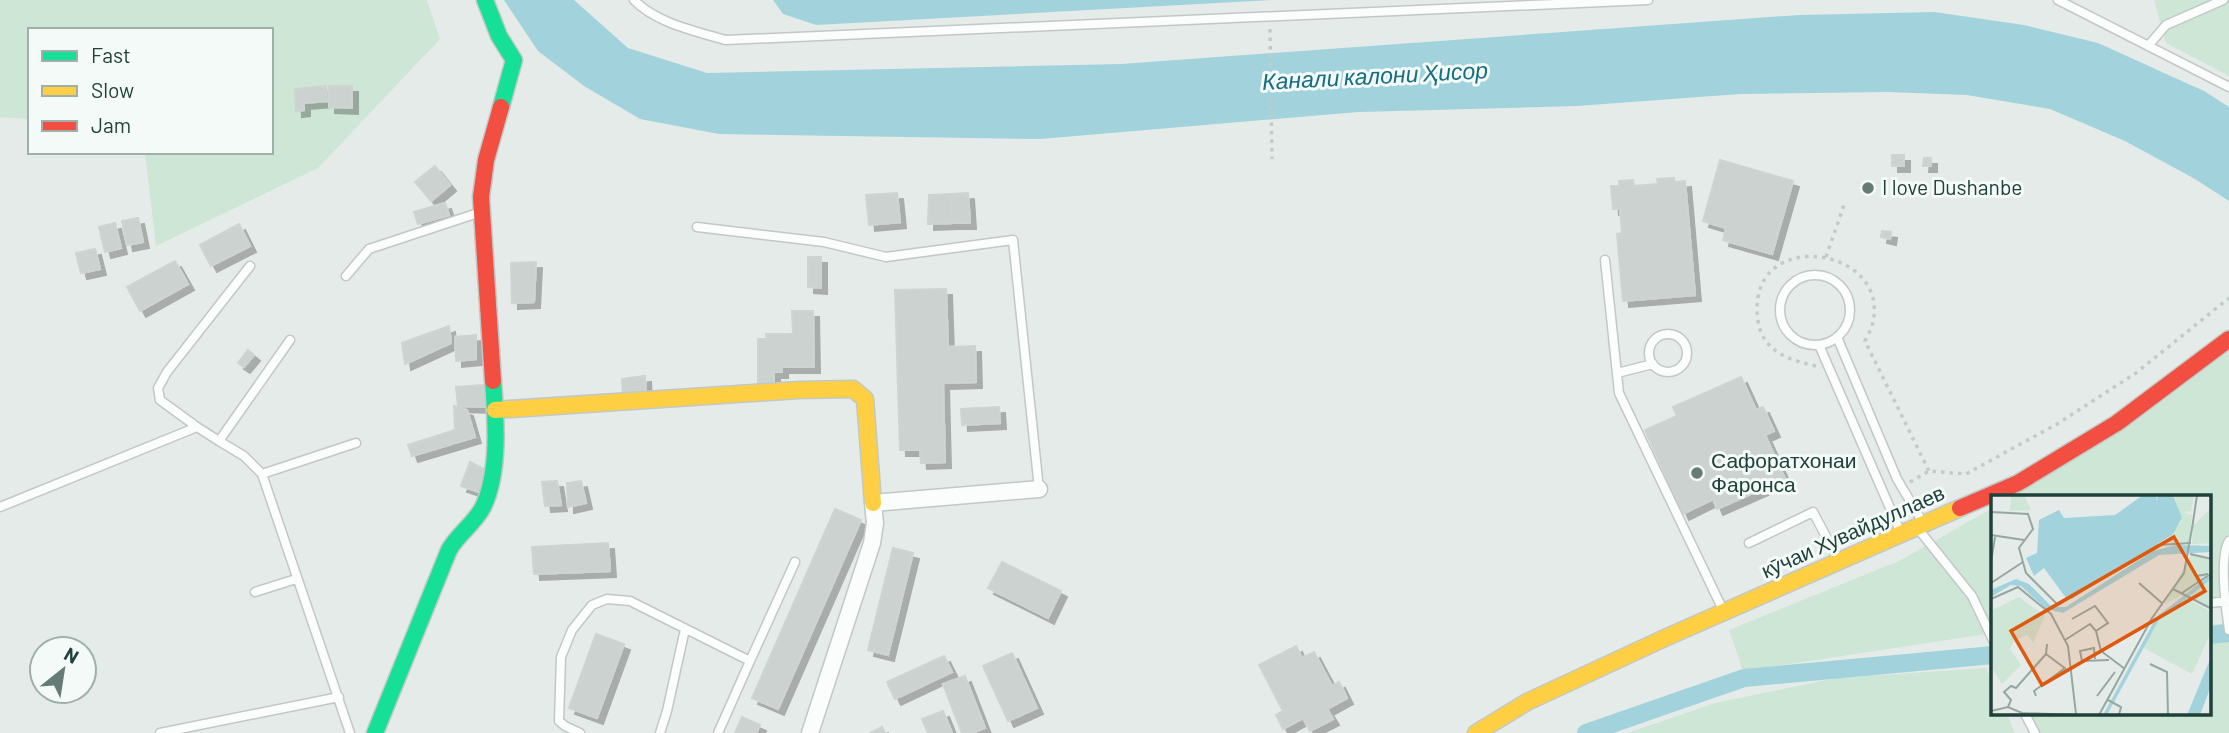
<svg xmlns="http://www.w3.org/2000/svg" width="2229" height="733" font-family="Barlow,sans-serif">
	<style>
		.green { fill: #cde6d5 }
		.water { fill: #a2d3dc }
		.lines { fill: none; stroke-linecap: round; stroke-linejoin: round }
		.canal { stroke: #a2d3dc; stroke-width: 18 }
		.building { fill: #ccd2d0; stroke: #ced4d1; stroke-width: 2; filter: url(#shadow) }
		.lane-casing { stroke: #c2c8c6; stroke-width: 11 }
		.street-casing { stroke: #c2c8c6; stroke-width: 19 }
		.fast-casing { stroke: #c1c9c6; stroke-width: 19 }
		.slow-casing { stroke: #c1c9c6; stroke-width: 19 }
		.jam-casing { stroke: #c1c9c6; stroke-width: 19 }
		.path { stroke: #c1cbc8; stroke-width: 3.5; stroke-dasharray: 3.5 5; stroke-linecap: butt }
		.lane { stroke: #fbfcfc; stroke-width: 8 }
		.street { stroke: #fbfcfc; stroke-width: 16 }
		.fast { stroke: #16e098; stroke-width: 16 }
		.slow { stroke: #ffcf43; stroke-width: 16 }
		.jam { stroke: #f24e42; stroke-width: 16 }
		.poi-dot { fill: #657c76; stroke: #f3faf7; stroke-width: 2.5 }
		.labels { text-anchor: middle; stroke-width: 6; stroke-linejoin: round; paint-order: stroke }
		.poi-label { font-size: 21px; fill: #204139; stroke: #f3faf7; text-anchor: start }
		.street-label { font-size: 21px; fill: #204139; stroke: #f3faf7 }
		.water-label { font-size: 23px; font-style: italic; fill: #156e82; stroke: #f3faf7 }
		.inset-river { fill: none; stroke: #a2d3dc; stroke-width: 3.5 }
		.inset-road { fill: none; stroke: #96a7a2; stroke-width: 2 }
		.view { fill: #de580e; fill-opacity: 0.15; stroke: #de580e; stroke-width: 3.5 }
		.inset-edge { fill: none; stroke: #204139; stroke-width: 3.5 }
	</style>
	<defs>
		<filter id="shadow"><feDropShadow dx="6" dy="6" stdDeviation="0" flood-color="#0004"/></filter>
	</defs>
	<rect width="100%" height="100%" fill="#e5ebe8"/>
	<path class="green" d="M0 0H427L440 39 318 168 156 246 145 152H271V30H30V119L0 117Z
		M2154 0H2229V76L2166 43Z
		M2229 344V597L2210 600V497H2012Z
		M1993 508V633L1743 671 1729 630 1899 561Z
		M2229 623V733H2035L2027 714H2210V625Z
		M1986 668 1993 683V714H2007L2015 733H1628L1715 703 1837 678Z"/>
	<path class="water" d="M504 0H574L628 48 707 73 1121 64 1799 15 1934 12 2024 25 2098 43 2204 91 2229 107V201L2195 179 2125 141 2050 109 1967 95 1888 92 1740 94 1577 106 1359 112 1040 139 719 134 640 119 584 86 538 51Z
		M773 0H1273L816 25 783 14Z"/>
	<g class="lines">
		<path class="canal" d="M2210 635 2229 633
			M1586 733 1744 678 1993 655"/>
	</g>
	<path class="building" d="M326 86 327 101 304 103V110L296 111 295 89Z
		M329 86H352V108L329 107Z
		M1892 155H1904V166H1892Z
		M1924 158H1931V166H1923Z
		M1720 160 1793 181 1772 254 1723 240 1726 228 1703 221Z
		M435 166 450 185 431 201 415 182Z
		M1674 178V182L1685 181 1695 295 1623 301 1617 234 1622 233 1620 209H1613L1611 186H1620L1619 181 1633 180 1634 186 1658 184 1657 179Z
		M897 193 900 222 869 225 866 195Z
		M968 193 970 223H952L951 194Z
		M951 194 952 223 928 224 929 195Z
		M445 203 449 215 418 224 414 212Z
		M138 218 143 242 127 245 122 221Z
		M115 223 121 248 105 252 99 227Z
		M239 224 250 246 211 266 200 245Z
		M1882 231 1891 232 1890 239 1881 237Z
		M95 249 100 269 81 273 76 253Z
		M808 257H821V288L808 287Z
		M175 261 188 284 140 311 127 287Z
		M536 262 534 302 512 303 511 263Z
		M946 289 948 347 975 346 976 382 943 383 945 462 921 463 920 450H900L895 290Z
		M792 311H813L814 367H782V372H774V386H758V339H767L766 334H793Z
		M449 326 451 343 405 364 402 343Z
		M476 335V359L456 361 455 337Z
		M248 350 254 355 244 367 238 363Z
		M645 376 646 395 623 397 622 379Z
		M1741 377 1756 410 1763 407 1774 431 1765 435 1785 479 1717 509 1713 499 1683 514 1645 430 1677 416 1673 407Z
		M483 385 486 407 458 406 456 387Z
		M454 406 467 410 475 437 412 456 408 445 455 430Z
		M999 407 1000 423 962 425 961 409Z
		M470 462 486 470 479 492 461 486Z
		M557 481 561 505 545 506 542 482Z
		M581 481 586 503 568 507 567 483Z
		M835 509 861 520 778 709 752 698Z
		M608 543 610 571 534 574 532 547Z
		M893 548 913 553 888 655 868 650Z
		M1002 562 1061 591 1048 618 988 588Z
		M596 634 624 644 597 718 569 708Z
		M1296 646 1302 658 1314 652 1332 686 1339 682 1347 698 1327 709 1333 719 1310 731 1303 718 1283 729 1276 715 1283 711 1259 665Z
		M1012 653 1037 708 1008 721 983 666Z
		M944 656 952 672 895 699 887 682Z
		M965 676 985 728 972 733H962L943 684Z
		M943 711 952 733H928L922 719Z
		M742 717 760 725 756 733H735Z
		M882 727 885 733H870Z"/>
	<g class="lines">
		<g class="lane-casing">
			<path id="lane" d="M634 0C656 23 695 31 725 40L1648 0
				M2058 0 2229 87
				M2148 46 2166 25 2223 0
				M697 227 824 242 886 257 1013 240 1039 489
				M1605 260 1619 393 1723 610
				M1780 310a35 35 0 1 1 70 0a35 35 0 1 1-70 0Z
				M346 276 369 249 478 213
				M1649 353a19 19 0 1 1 38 0a19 19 0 1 1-38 0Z
				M1837 337 1897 479 1922 521
				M1819 345 1900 531
				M1617 373 1653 364
				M197 427 160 400 158 388 167 372 250 266
				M219 441 244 456 262 474 350 733
				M262 474 356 443
				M0 507 197 427 219 441 290 340
				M1919 530 1972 596 1993 640
				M2229 541C2219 556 2226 612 2229 630
				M1749 543 1813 512 1838 559
				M255 592 296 579
				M2210 603 2229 601
				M750 661 795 562
				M2025 714 2035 733
				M160 733 339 697
				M580 733 565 726 559 721 561 657 572 630 592 605 607 599 630 601 750 661 718 733
				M660 733 667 711 685 629"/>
		</g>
		<g class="street-casing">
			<path id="street" d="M810 733 872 543 875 523 873 503 1039 489"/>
		</g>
		<g class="fast-casing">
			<path id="fast" d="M485 0 499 36 514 60 501 107
				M375 733 449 550C458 534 475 523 483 507 500 472 496 419 493 381"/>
		</g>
		<g class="slow-casing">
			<path id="slow" d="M495 410 799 390 853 389 865 399 873 503
				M1476 733 1527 702 1667 637 1960 508"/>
		</g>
		<g class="jam-casing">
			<path id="jam" d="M493 381 481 197 486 160 501 107
				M1960 508 2018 483 2117 423 2229 339"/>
		</g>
		<path class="path" d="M1270 29 1272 159
			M1826 257 1844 205
			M1816 366C1789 360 1763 352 1758 321 1744 225 1890 245 1873 322 1872 328 1868 335 1865 341L1929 471
			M1910 482 1929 471 1966 474 2057 424 2136 373 2229 298"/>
		<use href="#lane" class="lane"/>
		<use href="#street" class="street"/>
		<use href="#fast" class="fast"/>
		<use href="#slow" class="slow"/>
		<use href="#jam" class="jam"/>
	</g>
	<g class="poi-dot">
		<circle cx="1868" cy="188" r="7"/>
		<circle cx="1697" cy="473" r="7"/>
	</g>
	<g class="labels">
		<g class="poi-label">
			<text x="1882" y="195">I love Dushanbe</text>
			<text x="1711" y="468">Сафоратхонаи<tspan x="1711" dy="24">Фаронса</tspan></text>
		</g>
		<g class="street-label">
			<text transform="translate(1853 532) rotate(-24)" y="7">кӯчаи Хувайдуллаев</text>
		</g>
		<g class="water-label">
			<text transform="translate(1375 76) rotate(-3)" y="8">Канали калони Ҳисор</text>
		</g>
	</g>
	<g transform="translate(1991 495)">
		<rect width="220" height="220" fill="#e5ebe8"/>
		<path d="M20 0H33L40 15 19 16ZM183 0H203L200 16 192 17 201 20 198 47 180 48 175 43 191 26ZM220 13V48L201 49 202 31ZM200 60 219 62 220 77 193 98 220 80V115L193 99 173 110ZM28 102 54 121 42 148 36 140 23 146 19 154 30 170 11 189 0 171V116ZM193 102 220 117V137L201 179 153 153 168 123Z" fill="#cde6d5"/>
		<path d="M152 0H165L166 6 167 0H182L191 23 182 39 81 104 75 103 53 73 43 81 35 63 46 58 48 25 68 15 73 23 124 20ZM185 50 220 51V57L168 60 72 118 55 114 30 91 20 90 0 102V95L25 84 38 89 61 112H75L162 56ZM220 162V191L209 220H196Z" fill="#a2d3dc"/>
		<path class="inset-river" d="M114 220 167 123 221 81"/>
		<path class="inset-road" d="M0 17 37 19 42 34 28 53 35 78 67 110 167 50 200 48M201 34 206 0M0 40 33 45M199 59 221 64M0 67 4 42M0 88 32 67M148 88 172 109M182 94 221 114M214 96 206 81 217 79M191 98 221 78M0 104 27 92 60 119 77 151 85 219M81 124 104 111 117 128 105 136 110 156 134 174M74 145 99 129 105 136M55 159 75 174M104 164 103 153 89 156 91 166 118 165M159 169 176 177 177 220M45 201 43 196 74 173M106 201 124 177M117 205 130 212 128 220M17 212 20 205 13 197 20 191 25 193 55 159 56 149M0 216 17 212 31 218 85 220M108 220 161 123 193 78 201 33"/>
		<path class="view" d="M183 42 214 96 51 190 20 136Z"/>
		<rect width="220" height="220" class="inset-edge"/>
	</g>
	<rect x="28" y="28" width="245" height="126" fill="#f3faf7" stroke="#9fb0ab" stroke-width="2"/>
	<rect x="42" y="51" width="35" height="10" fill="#16e098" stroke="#9fb0ab" stroke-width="2"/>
	<text x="91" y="63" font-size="21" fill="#204139">Fast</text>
	<rect x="42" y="86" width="35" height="10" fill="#ffcf43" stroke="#9fb0ab" stroke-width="2"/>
	<text x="91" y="98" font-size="21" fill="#204139">Slow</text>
	<rect x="42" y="121" width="35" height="10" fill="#f24e42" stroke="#9fb0ab" stroke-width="2"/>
	<text x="91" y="133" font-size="21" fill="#204139">Jam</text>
	<g transform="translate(63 670) rotate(30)"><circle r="33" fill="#f3faf7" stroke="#9fb0ab" stroke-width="2"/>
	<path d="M0-5L12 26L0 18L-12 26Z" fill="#657c76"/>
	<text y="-10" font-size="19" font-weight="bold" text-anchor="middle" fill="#204139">N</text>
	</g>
</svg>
